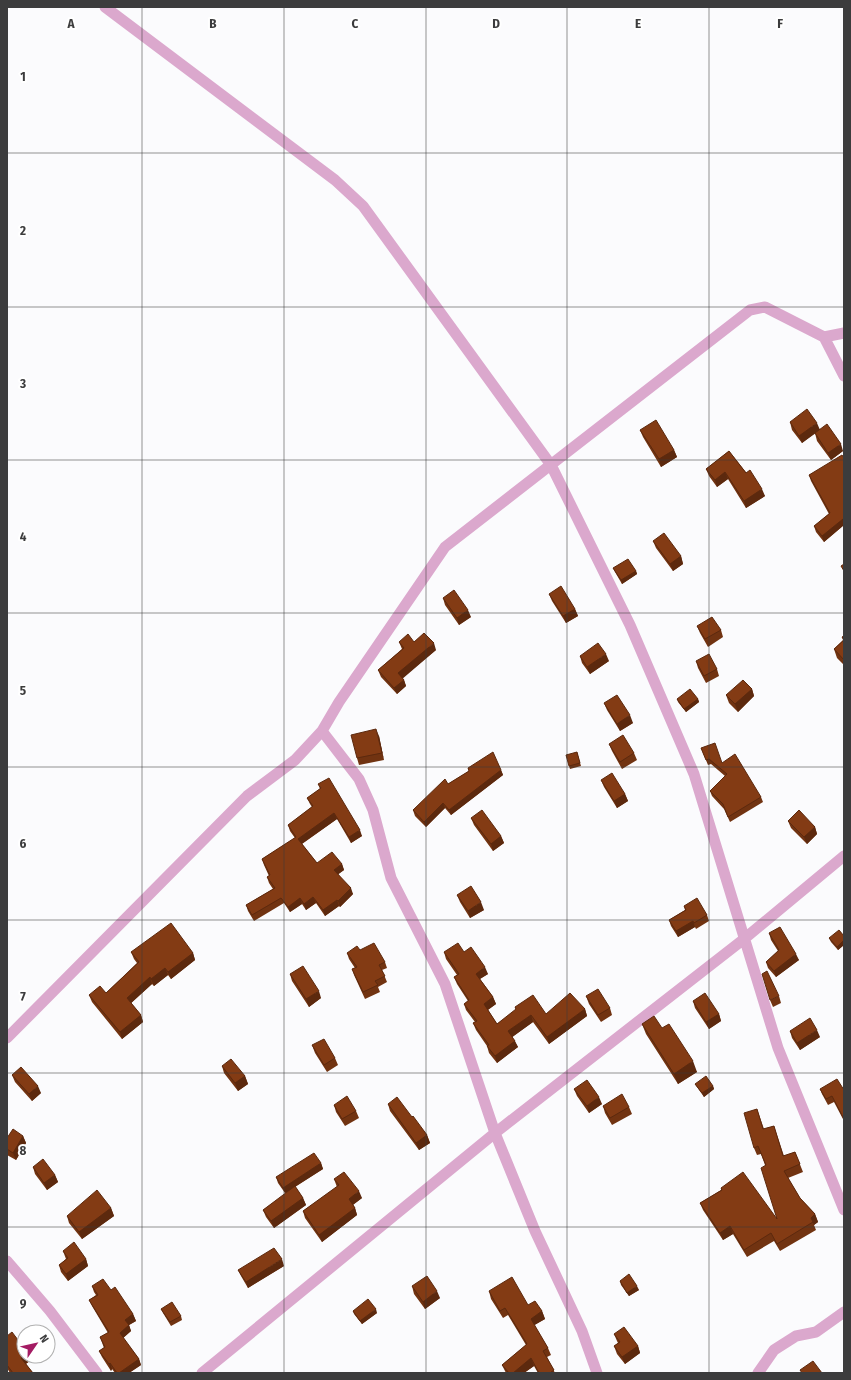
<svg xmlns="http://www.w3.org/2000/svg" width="851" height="1380" font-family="'Fira Sans Condensed',sans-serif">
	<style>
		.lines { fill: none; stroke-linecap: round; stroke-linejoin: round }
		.minor { stroke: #dba8cd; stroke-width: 11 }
		.wall { fill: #713311 }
		.shaded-wall { fill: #5c290e }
		.building { fill: #833b14; stroke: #5c290e }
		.grid { fill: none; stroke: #3c3c3d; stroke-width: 1; stroke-opacity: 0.55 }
		.grid-label { font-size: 13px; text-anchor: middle; font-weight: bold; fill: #3c3c3d; stroke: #fff; stroke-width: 4; stroke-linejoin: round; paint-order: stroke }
	</style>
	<rect width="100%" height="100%" fill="#fbfbfd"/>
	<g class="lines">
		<path class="minor" d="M105 7 335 180 363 206 551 465 630 625 694 774 778 1048 844 1210
			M824 337 844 333
			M322 731 359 779 373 810 391 878 445 984 495 1133 535 1231 582 1331 597 1373
			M7 1038 247 796 295 760 322 731 339 702 445 547 750 310 765 307 824 337 844 376
			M7 1261 50 1311 97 1373
			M202 1373 495 1133 744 939 844 856
			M758 1373 774 1350 796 1336 816 1332 844 1312"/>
	</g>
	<path class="wall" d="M790 422 820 429 843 451 831 460 817 441 815 433 802 443 792 430Z
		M640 430 674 450 677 457 661 467 643 437Z
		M729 451 765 496 746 508 728 479 717 487 709 476 706 469Z
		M844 458V525L824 542 816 532 814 526 829 514 811 481 809 475Z
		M653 541 681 556 683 564 673 571 656 548Z
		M613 568 636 571 637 574 622 584 615 572Z
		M549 594 575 609 578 616 566 623 552 601Z
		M443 598 471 617 459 625 445 605Z
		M697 626 721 630 723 637 708 647 700 633Z
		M844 636V665L837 658 834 649 843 640 842 637Z
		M399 642H414L436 650 402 678 404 680 406 686 397 694 381 677 378 670 402 649Z
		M580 656 609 661 590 674 582 663Z
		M696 661 717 669 719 676 706 683 698 668Z
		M752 689 754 696 738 712 729 703 726 695Z
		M677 699H698L699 702 686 712 678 702Z
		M604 703 633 723 620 731 607 710Z
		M379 736 384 760 359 765 357 758Z
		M609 744 634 753 637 760 622 769 612 751Z
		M701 748 722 763 761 797 763 802 730 822 724 809 712 796 710 791 725 776 711 764 708 765Z
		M577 752 581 766 570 769 569 766Z
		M468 768 501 770 503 775 451 815 445 808 426 827 415 816 413 810 448 784 469 771Z
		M601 780 625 794 628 801 617 808 604 787Z
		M318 784 362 836 351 843 337 819 302 844 317 863 342 864 344 870 338 874 353 894 340 907 339 906 325 916 316 903 306 910 302 904 290 912 284 903 254 921 248 911 246 905 273 889 269 883 267 877 269 876 264 865 262 859 295 838 290 831 288 825 312 807 310 804 307 798 320 789Z
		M471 818 501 836 504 843 493 851 474 825Z
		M788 821 815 827 817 834 807 844 791 828Z
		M457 895 484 910 470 918 460 902Z
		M684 906 707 915 709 921 696 929 695 927 678 937 671 926 669 920 685 910Z
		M769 933 799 960 776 977 768 968 766 962 778 951 771 940Z
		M844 936V945L838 950 831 942 829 938Z
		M360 950 385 962 387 968 382 970 387 982 378 987 380 992 365 999 354 975 352 969 355 968 349 959 347 953Z
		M131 952 193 953 195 960 171 979 168 975 154 986 152 984 131 1003 141 1015 143 1022 122 1039 92 1002 89 995 106 993 137 963 134 959Z
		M444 952H464L488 974 480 979 493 997 496 1004 488 1010 497 1024 516 1010 515 1007 546 1014 585 1009 587 1016 549 1044 533 1022 512 1037 518 1047 497 1063 489 1053 487 1046 476 1030 473 1023 475 1022 466 1010 464 1004 468 1001 457 984 454 977 457 975 446 959Z
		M290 974 321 998 309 1007 292 981Z
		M586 996 610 1008 612 1015 601 1022 589 1004Z
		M779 996 781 1003 773 1007 770 1000Z
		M693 1001 719 1014 721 1021 709 1029 695 1008Z
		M642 1024 662 1028 697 1072 678 1084 646 1034Z
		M790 1031 820 1037 800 1050 792 1038Z
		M312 1045 335 1058 338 1065 327 1072 315 1053Z
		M222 1066 245 1076 248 1084 238 1091 224 1073Z
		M12 1075 41 1093 32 1101 15 1082Z
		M695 1084 713 1086 714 1089 704 1097 697 1087Z
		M574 1089 602 1104 589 1113 577 1096Z
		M820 1089 844 1090V1121L834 1102 828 1105 822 1094Z
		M388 1104 412 1117 427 1135 430 1143 419 1150 390 1111Z
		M334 1105 356 1111 359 1118 345 1126 336 1112Z
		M603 1106 629 1107 632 1114 612 1125 605 1113Z
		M757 1109 764 1129 774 1126 784 1156 795 1152 803 1172 788 1178 800 1198 815 1214 818 1222 814 1225 816 1230 780 1251 774 1241 747 1257 733 1234 723 1240 703 1210 700 1203 721 1190V1188L777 1219 765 1165 761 1154 757 1155 754 1148Z
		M23 1136 26 1143 16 1160 7 1155V1138Z
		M321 1163 323 1169 295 1187 303 1198 306 1205 274 1228 266 1217 263 1210 291 1190 285 1193 278 1183 276 1177Z
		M33 1167 55 1175 58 1182 47 1190 35 1174Z
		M334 1179 362 1198 353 1205 355 1208 357 1215 322 1242 305 1218 303 1211 337 1187Z
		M111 1208 114 1216 82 1239 69 1223 67 1216Z
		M63 1251 86 1259 88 1266 68 1281 61 1272 59 1265 66 1259Z
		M284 1266 248 1288 241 1276 238 1270Z
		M620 1281 639 1290 629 1296 621 1285Z
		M92 1286 111 1290 133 1314 136 1321 129 1325 131 1331 123 1338 139 1359 141 1365 129 1373H115L112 1369 111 1371 102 1357 99 1351 104 1348 100 1337 108 1333 92 1306 89 1300 96 1295 94 1292Z
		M412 1286 440 1298 425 1309 414 1294Z
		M489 1291 528 1305 542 1311 545 1319 534 1325 548 1348 551 1355 547 1357 555 1373H538L534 1366 524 1373H506L502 1365 526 1345 508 1315 503 1318 491 1299Z
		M161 1309 181 1316 182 1320 171 1326 163 1313Z
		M353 1311 377 1313 362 1324 354 1314Z
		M614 1334 638 1346 640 1353 625 1364 617 1354 614 1346 618 1343 617 1341Z
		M7 1336 31 1360 26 1364 33 1373H10L7 1368Z"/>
	<path class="shaded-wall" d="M817 423 820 430 802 443 799 436Z
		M841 444 843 451 831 460 828 453Z
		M674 450 677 457 661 467 659 459Z
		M725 472 728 479 717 487 715 480Z
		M762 489 765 496 746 508 744 501Z
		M843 519 844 522V525L824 542 822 536Z
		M681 556 683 564 673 571 670 564Z
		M636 571 637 574 622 584 621 580Z
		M575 609 578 616 566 623 563 616Z
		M468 610 471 617 459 625 457 618Z
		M434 643 436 650 401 680 398 673Z
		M606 654 609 661 590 674 587 667Z
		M404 680 406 686 397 694 394 688Z
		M752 689 754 696 738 712 735 704Z
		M698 699 699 702 686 712 684 709Z
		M630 715 633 723 620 731 617 724Z
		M376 729 379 736 384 760 382 753Z
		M501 770 503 775 451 815 449 810Z
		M625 794 628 801 617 808 614 801Z
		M443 803 445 808 426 827 424 822Z
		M334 813 337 819 300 845 298 839Z
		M815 827 817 834 807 844 804 837Z
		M360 830 362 836 351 843 349 837Z
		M501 836 504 843 493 851 491 844Z
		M342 864 344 870 336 876 334 870Z
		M351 888 353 894 340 907 338 901Z
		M313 897 316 903 306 910 304 904Z
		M300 898 302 904 290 912 288 907Z
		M337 900 339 906 325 916 323 910Z
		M481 902 484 910 470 918 468 911Z
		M693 921 695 927 678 937 676 931Z
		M844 940V945L838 950 837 947Z
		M193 953 195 960 171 979 168 972Z
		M796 954 799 960 776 977 774 971Z
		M485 967 488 974 478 980 476 974Z
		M165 968 168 975 154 986 151 979Z
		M150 977 152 984 129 1005 127 998Z
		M319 991 321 998 309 1007 306 999Z
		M493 997 496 1004 486 1011 484 1004Z
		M585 1009 587 1016 549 1044 547 1037Z
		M719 1014 721 1021 709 1029 706 1022Z
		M141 1015 143 1022 122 1039 120 1032Z
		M531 1015 533 1022 511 1038 508 1031Z
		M817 1030 820 1037 800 1050 797 1043Z
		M515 1041 518 1047 497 1063 495 1056Z
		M693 1061 697 1072 678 1084 674 1074Z
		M245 1076 248 1084 238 1091 235 1083Z
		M38 1086 41 1093 32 1101 29 1094Z
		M713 1086 714 1089 704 1097 702 1093Z
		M599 1097 602 1104 589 1113 587 1106Z
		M427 1135 430 1143 419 1150 416 1143Z
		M23 1136 26 1143 16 1160 13 1153Z
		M321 1163 323 1169 285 1193 283 1188Z
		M55 1175 58 1182 47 1190 44 1183Z
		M359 1191 362 1198 351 1206 349 1199Z
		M303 1198 306 1205 274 1228 271 1221Z
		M111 1208 114 1216 82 1239 79 1232Z
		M355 1208 357 1215 322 1242 319 1235Z
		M815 1214 818 1222 814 1225 811 1218Z
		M730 1226 733 1234 723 1240 720 1233Z
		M86 1259 88 1266 68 1281 66 1274Z
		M282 1259 284 1266 248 1288 246 1282Z
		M637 1286 639 1290 629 1296 627 1293Z
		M437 1291 440 1298 425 1309 423 1302Z
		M376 1309 377 1313 362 1324 360 1321Z
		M542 1311 545 1319 533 1326 531 1319Z
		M133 1314 136 1321 129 1325 131 1331 122 1339 120 1333 125 1320Z
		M638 1346 640 1353 625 1364 622 1357Z
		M24 1356H29L31 1360 24 1365 21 1358Z
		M531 1358 534 1366 524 1373H513Z
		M139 1359 141 1365 129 1373H119Z
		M110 1363 112 1369 111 1371 109 1364Z"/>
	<path class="building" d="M807 409 817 423 799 436 790 422Z
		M656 420 674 450 659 459 640 430Z
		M827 424 841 444 828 453 815 433Z
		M729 451 746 473 750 470 762 489 744 501 725 472 715 480 706 469Z
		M842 455 844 458V521L843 519 822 536 814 526 830 513 809 475Z
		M664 533 681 556 670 564 653 541Z
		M628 559 636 571 621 580 613 568Z
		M844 564V571L841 566Z
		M561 586 575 609 563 616 549 594Z
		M454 590 468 610 457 618 443 598Z
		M712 617 721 630 705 639 697 626Z
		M424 633 434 643 398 673 404 680 394 688 378 670 404 648 399 642 408 634 414 642Z
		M844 636V660L834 649 844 640 842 637Z
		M598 643 606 654 587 667 580 656Z
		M709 654 717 669 704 676 696 661Z
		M743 680 752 689 735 704 726 695Z
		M690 689 698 699 684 709 677 699Z
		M617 695 630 715 617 724 604 703Z
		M376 729 382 753 357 758 351 735Z
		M623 735 634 753 620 762 609 744Z
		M715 743 722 763 735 754 761 797 728 817 723 804 710 791 727 774 709 759 706 760 701 748Z
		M493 752 501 770 449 810 443 803 424 822 413 810 445 779 448 784 469 771 468 768Z
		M577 752 580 763 569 766 566 755Z
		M612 773 625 794 614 801 601 780Z
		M329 778 360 830 349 837 334 813 298 839 317 863 332 852 342 864 334 870 351 888 338 901 337 900 323 910 313 897 304 904 300 898 288 907 281 898 252 915 246 905 275 888 267 877 270 875 262 859 296 837 288 825 313 806 307 798 321 788 318 784Z
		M482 810 501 836 491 844 471 818Z
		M799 810 815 827 804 837 788 821Z
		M471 886 481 902 468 911 457 895Z
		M697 898 707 915 694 923 693 921 676 931 669 920 686 910 684 906Z
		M171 923 193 953 168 972 165 968 151 979 150 977 127 998 141 1015 120 1032 89 995 100 986 106 993 139 962 131 952Z
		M780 927 796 954 774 971 766 962 779 950 769 933Z
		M839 930 844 936V940L837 947 829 938Z
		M374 943 385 962 379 965 385 976 375 981 378 985 363 992 352 969 357 967 347 953 357 946 360 950Z
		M458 943 464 952 471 947 485 967 476 974 493 997 484 1004 497 1024 516 1009 515 1007 533 995 546 1014 570 993 585 1009 547 1037 531 1015 508 1031 515 1041 495 1056 487 1046 489 1045 473 1023 477 1021 464 1004 469 1000 454 977 459 974 444 952Z
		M303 966 319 991 306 999 290 974Z
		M767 971 779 996 770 1000 762 974Z
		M598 989 610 1008 598 1015 586 996Z
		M705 993 719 1014 706 1022 693 1001Z
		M654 1016 662 1028 669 1024 693 1061 674 1074 642 1024Z
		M810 1018 817 1030 797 1043 790 1031Z
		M324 1039 335 1058 324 1065 312 1045Z
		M231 1059 245 1076 235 1083 222 1066Z
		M21 1067 38 1086 29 1094 12 1075Z
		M706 1076 713 1086 702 1093 695 1084Z
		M837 1079 844 1090V1119L832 1096 826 1099 820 1089Z
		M587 1080 599 1097 587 1106 574 1089Z
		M622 1094 629 1107 610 1118 603 1106Z
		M347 1096 356 1111 342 1119 334 1105Z
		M397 1097 412 1117 413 1116 427 1135 416 1143 388 1104Z
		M757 1109 763 1129 774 1126 783 1156 795 1152 800 1164 784 1171 800 1198 815 1214 811 1218 813 1222 777 1244 771 1233 744 1250 730 1226 720 1233 700 1203 722 1190 721 1188 743 1172 777 1219 761 1168 766 1165 758 1146 754 1148 744 1113Z
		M13 1129 23 1136 13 1153 7 1149V1138Z
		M314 1153 321 1163 283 1188 276 1177Z
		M43 1159 55 1175 44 1183 33 1167Z
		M344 1172 359 1191 349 1199 355 1208 319 1235 303 1211 339 1185 334 1179Z
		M295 1186 303 1198 271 1221 263 1210Z
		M97 1190 111 1208 79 1232 67 1216Z
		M74 1242 86 1259 66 1274 59 1265 68 1258 63 1251Z
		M274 1248 282 1259 246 1282 238 1270Z
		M629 1274 637 1286 627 1293 620 1281Z
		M427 1276 437 1291 423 1302 412 1286Z
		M512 1277 528 1305 535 1301 542 1311 531 1319 548 1348 543 1351 554 1370 550 1373H539L531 1358 513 1373H509L502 1365 527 1344 505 1308 500 1311 489 1291Z
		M103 1279 111 1290 115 1287 133 1314 125 1320 129 1325 120 1333 139 1359 119 1373H117L110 1363 109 1364 99 1351 105 1347 100 1337 109 1332 89 1300 98 1295 92 1286Z
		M368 1299 376 1309 360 1321 353 1311Z
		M172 1302 181 1316 170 1322 161 1309Z
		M624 1327 638 1346 622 1357 614 1346 620 1342 614 1334Z
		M12 1332 24 1348V1356L21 1358 33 1373H13L7 1365V1336Z
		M813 1361 822 1373H802L800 1370Z"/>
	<path class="grid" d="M142 7V1373M284 7V1373M426 7V1373M567 7V1373M709 7V1373M7 153H844M7 307H844M7 460H844M7 613H844M7 767H844M7 920H844M7 1073H844M7 1227H844"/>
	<g class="grid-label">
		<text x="71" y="28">A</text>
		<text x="213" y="28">B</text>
		<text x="355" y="28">C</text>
		<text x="496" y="28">D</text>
		<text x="638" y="28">E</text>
		<text x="780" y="28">F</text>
		<text x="23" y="81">1</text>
		<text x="23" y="235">2</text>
		<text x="23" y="388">3</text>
		<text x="23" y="541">4</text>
		<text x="23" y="695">5</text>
		<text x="23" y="848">6</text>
		<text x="23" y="1001">7</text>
		<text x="23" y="1155">8</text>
		<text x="23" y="1308">9</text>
	</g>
	<rect width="851" height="1380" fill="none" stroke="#3c3c3d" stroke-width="16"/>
	<g transform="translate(36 1344) rotate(56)"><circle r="19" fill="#ffffff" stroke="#b1b1b1"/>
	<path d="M0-3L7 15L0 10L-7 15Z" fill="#a41b63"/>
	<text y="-6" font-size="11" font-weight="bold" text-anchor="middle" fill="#3c3c3d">N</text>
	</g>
</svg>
